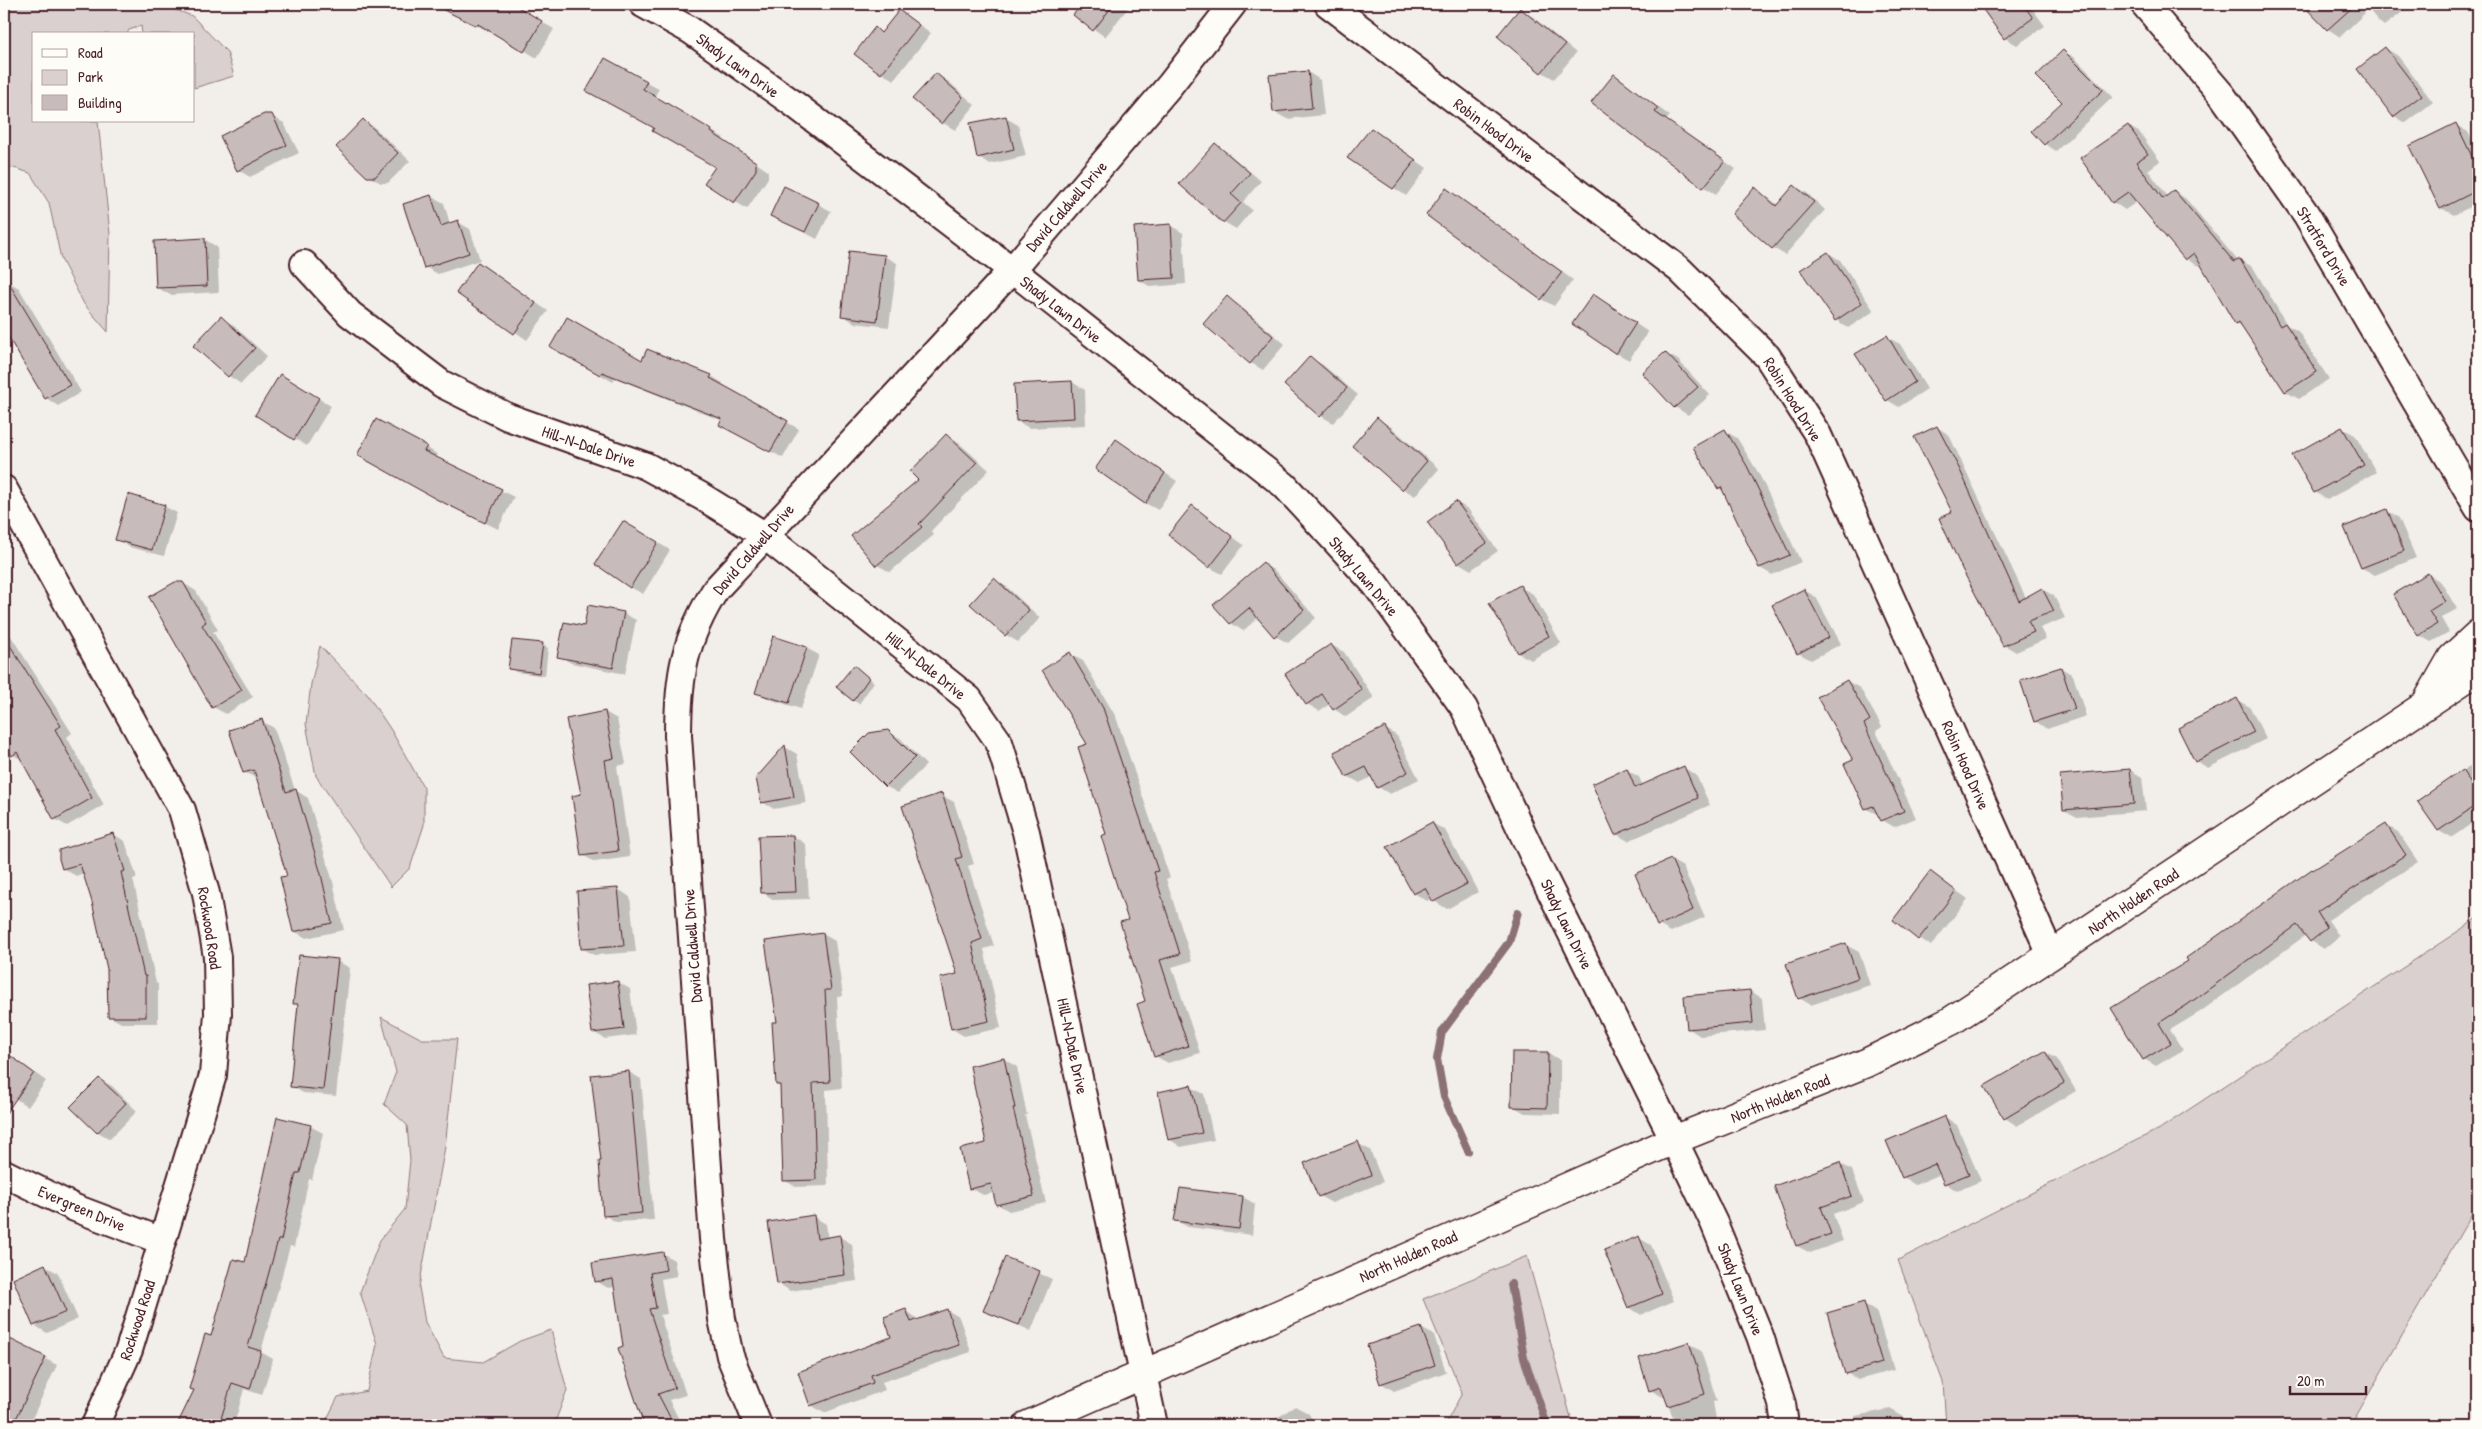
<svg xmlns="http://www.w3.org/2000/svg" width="2482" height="1429" font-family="'Patrick Hand',sans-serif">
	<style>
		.green { fill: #d9d0cf; stroke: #92787d }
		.shadow { fill: #0003 }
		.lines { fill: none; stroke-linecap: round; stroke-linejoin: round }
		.stream { stroke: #8b6f75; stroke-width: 8 }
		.building { fill: #c8bbbb; stroke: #4a1f2b }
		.street-casing { stroke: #4a1f2b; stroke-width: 30 }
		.secondary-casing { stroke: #4a1f2b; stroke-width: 31 }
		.street { stroke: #fdfcf7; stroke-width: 26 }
		.secondary { stroke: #fdfcf7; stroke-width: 28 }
		.labels { text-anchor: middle; stroke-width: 5; stroke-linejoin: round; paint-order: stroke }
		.street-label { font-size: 16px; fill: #4a1f2b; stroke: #fdfcf7 }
	</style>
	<rect width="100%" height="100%" fill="#f2efeb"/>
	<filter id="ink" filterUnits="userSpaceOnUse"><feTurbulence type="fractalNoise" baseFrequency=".02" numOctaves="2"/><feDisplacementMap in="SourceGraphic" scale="10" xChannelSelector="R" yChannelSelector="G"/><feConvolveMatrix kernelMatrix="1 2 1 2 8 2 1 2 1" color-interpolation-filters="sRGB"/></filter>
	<g filter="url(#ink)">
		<path class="green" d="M4 4H160L192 16 227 52 234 76 194 88V34H142L141 26 129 30 127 34H34V121H98L110 234 108 332 84 304 61 259 49 203 30 173 4 165Z
			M320 646 367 694 391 730 424 788V825L410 868 391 887 316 776 306 724 311 684Z
			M2478 918V1203L2351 1425H1946L1943 1382 1898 1260 2161 1128Z
			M381 1017 422 1039H457L445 1147 419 1287 425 1322 444 1358 483 1362 520 1341 551 1330 567 1390 554 1425H324L338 1397 367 1391 377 1344 360 1292 380 1240 405 1209 410 1160 407 1125 384 1104 396 1072Z
			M1527 1256 1573 1425H1445L1462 1393 1423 1299Z"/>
		<path class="shadow" d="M434 4H510L554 29 537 58 491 30 490 32Z
			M1084 4H1131L1105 37 1074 15Z
			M1983 4H2029L2045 26 2017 45 2005 38 1981 5Z
			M2304 4H2356L2365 13 2340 37 2328 29Z
			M2364 4H2413L2384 26 2379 22Z
			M1520 10 1533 17 1576 53 1554 79 1542 72 1499 36Z
			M900 11 931 33 894 80 881 73 875 29 882 33Z
			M2385 48 2398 56 2433 102 2406 123 2394 116Z
			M2063 51 2074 57 2113 97 2056 151 2045 144 2033 131 2064 102Z
			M605 59 659 89 654 97 724 138 722 140 768 171V178L747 209 706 183 716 167 655 128Z
			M1308 72 1320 80 1324 115 1287 119 1274 112Z
			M937 74 949 82 975 105 955 130 943 123Z
			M1614 75 1670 116 1666 120 1736 169 1716 194 1704 187Z
			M271 116 284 123 299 153 250 177 238 170Z
			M1006 118 1018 125 1026 156 990 164 978 157Z
			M363 120 375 128 410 161 388 183H381L368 176Z
			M2456 125 2468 132 2478 152V203L2454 215 2441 208Z
			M2128 126 2140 133 2160 161 2148 170 2168 197 2174 191 2186 199 2238 261 2240 260 2253 267 2287 325 2298 331 2329 379 2299 399 2286 392 2244 328 2236 323 2201 263 2198 266 2186 259 2138 201 2125 210 2113 202 2082 158Z
			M1383 137 1427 168 1406 196 1349 158Z
			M1215 145 1227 152 1261 181 1243 202 1252 210 1236 229 1224 222Z
			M1794 186 1807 193 1825 210 1785 255 1773 248 1756 189 1778 205Z
			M1447 189 1573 280 1554 306 1541 299Z
			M431 196 444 203 450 224 458 222 470 229 480 260 438 274 425 267Z
			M818 204 831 211 817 239 771 215Z
			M1170 225 1183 233 1186 284 1151 287 1139 280Z
			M204 239 217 247 219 292 170 295 158 288Z
			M1828 253 1840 260 1874 311 1848 328 1836 320Z
			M884 256 897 263 889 327 855 323 842 315Z
			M479 263 548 311 527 340 458 292Z
			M4 270 12 284 19 288 81 392 58 406 46 398 12 341 4 336Z
			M1227 298 1239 305 1285 344 1263 370 1251 363Z
			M1605 303 1648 332 1629 360 1616 353Z
			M221 318 233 325 267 356 241 384 229 376 195 346Z
			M1887 337 1900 344 1927 389 1899 407 1887 400Z
			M551 346 711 376 723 383 722 386 799 429 783 458 733 431 723 421 615 378 613 382Z
			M1665 353 1678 360 1710 395 1688 415 1675 407 1644 373Z
			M1310 358 1323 365 1358 395 1333 423 1321 416Z
			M1072 382 1085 390 1086 425 1029 428 1017 421 1015 386Z
			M293 383 331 406 307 446 294 438Z
			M1377 419 1390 426 1439 469 1415 496 1402 488Z
			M1937 427 1949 435 2026 598 2042 589 2054 596 2065 618 2040 628 2046 639 2016 652 2004 645 1954 512Z
			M2342 428 2355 435 2376 472 2327 500 2315 492Z
			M1725 431 1737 438 1759 474 1801 562 1772 575 1760 568 1725 492 1719 488Z
			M947 436 959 443 989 470 931 531 934 535 890 572 877 565 920 480Z
			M1116 440 1177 481 1158 510 1145 503Z
			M426 447 438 455 436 458 514 497 498 529 450 505 359 454Z
			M1456 502 1468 509 1498 551 1471 570 1459 563Z
			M164 506 177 513 164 556 129 547 117 539Z
			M1192 507 1244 545 1222 574 1209 567Z
			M2387 511 2399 518 2416 558 2375 575 2362 568 2346 527Z
			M623 522 670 550 643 594 630 587Z
			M1263 564 1275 571 1316 618 1288 643 1275 636 1259 617 1243 631 1231 623 1215 605Z
			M2428 574 2441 582 2457 609 2441 618 2449 632 2431 642 2419 635Z
			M994 580 1007 587 1040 618 1018 642 1006 635 972 604Z
			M183 583 196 591 218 630 213 632 253 697 226 714 213 707Z
			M1520 587 1533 594 1561 643 1531 660 1518 653Z
			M1804 590 1816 597 1841 644 1811 660 1798 653Z
			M623 613 636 620 625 674 571 663 559 656 585 627Z
			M4 625 72 733 67 737 104 805 67 826 55 819 23 760 13 755 4 740V712L9 709 4 700Z
			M543 645 548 648 545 676 516 672 510 669Z
			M1331 645 1344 652 1374 698 1346 717 1334 709 1330 704 1319 711 1307 704Z
			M806 648 819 655 801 709 769 699 757 692Z
			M1070 654 1083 661 1116 717 1170 878 1166 879 1192 961 1172 967 1200 1053 1168 1063 1155 1056 1147 1002 1130 921 1107 835Z
			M855 667 874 682 859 704 853 700Z
			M2061 668 2073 675 2086 716 2047 729 2035 721Z
			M1847 681 1860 688 1882 727 1876 731 1916 818 1894 827 1882 820 1879 815 1866 809 1855 760Z
			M2237 700 2250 707 2266 739 2208 768 2196 761Z
			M605 712 617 719 626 764 617 766 630 857 595 862 582 855V795Z
			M262 721 274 728 295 790 308 798 333 882 344 930 306 938 294 931 288 877 258 779 244 772Z
			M1385 728 1397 736 1419 779 1390 794 1378 787 1373 776 1360 783 1347 776Z
			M887 731 900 738 926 765 898 793 885 786Z
			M785 747 797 754 806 803 774 809 762 802Z
			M2478 761V819L2451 838 2439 831 2419 801Z
			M1684 768 1696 775 1710 805 1628 841 1616 834 1627 770 1639 777 1643 786Z
			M2130 770 2142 777 2146 811 2077 817 2064 810Z
			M941 795 954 802 974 864 968 866 994 946 984 949 1001 1028 964 1036 952 1029 959 975Z
			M1432 823 1445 830 1478 892 1447 909 1434 901 1432 898 1427 901 1414 893Z
			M2386 825 2398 832 2418 862 2328 920 2339 936 2324 949 2311 941 2306 935 2200 1012 2170 1030 2183 1050 2156 1066 2144 1059 2113 1008 2190 962 2313 871Z
			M113 834 125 841 137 878 133 879 156 983 158 984V1023H121L109 1016V969L94 902 84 873 76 876 64 869Z
			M793 836 806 844 809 899 774 900 762 892Z
			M1671 860 1683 867 1705 917 1671 932 1658 925Z
			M1930 872 1968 899 1931 946 1894 920Z
			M618 889 630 897 636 952 594 955 582 948Z
			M823 934 835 941 843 996 837 997 842 1088 826 1090 828 1186 796 1187 784 1180 781 1087 778 1085V1023Z
			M1846 945 1859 952 1870 985 1811 1005 1799 998Z
			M337 961 350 968 336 1096 303 1093 291 1086 299 1006 294 1003Z
			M618 982 630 989 636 1035 605 1039 593 1032Z
			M1750 991 1762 998 1765 1030 1700 1036 1688 1028Z
			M4 1051 46 1081 28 1107 4 1091Z
			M2045 1052 2057 1059 2076 1091 2017 1126 2005 1118Z
			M1548 1053 1560 1060V1114L1525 1113 1512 1106Z
			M1004 1059 1017 1067 1027 1115H1025L1046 1203 1009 1211 997 1204 994 1193 983 1195 970 1188 988 1144Z
			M629 1072 641 1079 654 1220 616 1222 604 1215 603 1162Z
			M99 1079 112 1086 137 1111 110 1139 98 1132Z
			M1191 1087 1204 1094 1214 1140 1181 1147 1169 1139Z
			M1945 1117 1957 1125 1981 1181 1957 1191 1945 1183 1941 1174 1915 1185 1903 1177Z
			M310 1126 323 1133 312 1180 309 1179 294 1247 290 1246 261 1352 273 1359 262 1395 244 1389 234 1425H179L195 1391 190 1388Z
			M1357 1143 1370 1150 1383 1182 1332 1203 1319 1196Z
			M1839 1163 1852 1170 1864 1202 1833 1214 1843 1241 1810 1253 1797 1246 1776 1187Z
			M1243 1197 1255 1204 1252 1235 1188 1227 1175 1220Z
			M814 1217 826 1224 828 1238 840 1237 852 1244 857 1281 790 1291 778 1283Z
			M1639 1238 1651 1245 1674 1301 1641 1315 1629 1307Z
			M662 1253 674 1260 677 1276 661 1279 667 1314 660 1315 686 1395 669 1400 682 1425H645L620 1349 625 1347 615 1287 608 1288 596 1281Z
			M1006 1259 1052 1279 1031 1331 985 1310Z
			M45 1266 58 1273 78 1319 47 1333 34 1325Z
			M1864 1304 1876 1311 1894 1370 1858 1380 1846 1373Z
			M906 1310 919 1320 947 1310 959 1317 971 1352 882 1382 885 1390 824 1413 811 1405 892 1338Z
			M1421 1328 1434 1335 1446 1372 1394 1391 1381 1383Z
			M11 1341 57 1365 29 1425 4 1412V1357Z
			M1688 1343 1701 1351 1717 1401 1713 1402 1717 1425H1675L1666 1396 1663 1397 1650 1390Z
			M1295 1406 1308 1413 1316 1425H1266Z
			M1890 1409 1902 1416 1904 1425H1857L1855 1416Z"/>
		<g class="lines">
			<path class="stream" d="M1468 1151 1444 1097 1437 1059 1442 1032 1509 942 1518 912
				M1511 1284 1524 1358 1547 1425"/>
		</g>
		<path class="building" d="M431 4H513L542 21 524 52 478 24 477 26Z
			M1082 4H1114L1093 31 1073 15Z
			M1979 4H2023L2033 18 2004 39Z
			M2302 4H2356L2327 30Z
			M1520 8 1565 45 1541 73 1497 36Z
			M899 10 919 25 881 74 854 54 875 27 881 33Z
			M2385 47 2422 95 2393 117 2357 69Z
			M2063 50 2103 90 2044 145 2031 131 2062 102 2036 76Z
			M605 58 647 81 643 89 712 130 711 132 756 162V170L734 203 704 183 715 167 652 131 654 128 586 91Z
			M1308 71 1312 108 1273 112 1269 75Z
			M936 73 963 97 942 124 912 99Z
			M1614 74 1658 108 1655 112 1725 161 1703 188 1591 103Z
			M264 114H272L287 145 237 171 220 136Z
			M1006 116 1014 149 977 158 970 123Z
			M363 119 398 153 375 177H367L336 147Z
			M2456 123 2478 169V190L2440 209 2409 146Z
			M2128 125 2148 154 2136 162 2163 199 2174 190 2234 262 2240 259 2280 326 2285 323 2317 372 2285 392 2239 322 2235 324 2194 253 2185 260 2128 192 2112 203 2080 158Z
			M1371 128 1416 160 1393 189 1347 158Z
			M1215 143 1250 173 1231 194 1241 203 1223 223 1179 184Z
			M1794 185 1814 202 1772 249 1732 214 1755 187 1776 206Z
			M784 186 819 203 805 232 770 216Z
			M1446 188 1562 272 1541 300 1426 215Z
			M431 195 441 226 458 220 469 253 424 268 403 204Z
			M1171 224 1174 278 1138 280 1134 227Z
			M205 238 207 286 156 288 154 241Z
			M849 251 885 255 877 321 841 316Z
			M1828 252 1862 303 1835 321 1800 270Z
			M478 262 536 303 514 334 456 293Z
			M4 275 70 385 45 399 4 330Z
			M1593 294 1636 323 1616 354 1572 324Z
			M1227 296 1273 336 1250 364 1203 324Z
			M221 316 255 348 228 377 193 346Z
			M567 317 642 360 647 349 712 375 710 378 788 421 770 452 719 425 722 419 602 372 600 375 550 347Z
			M1887 335 1915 382 1886 401 1855 354Z
			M1665 352 1698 387 1674 408 1642 373Z
			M1310 356 1347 388 1320 417 1284 385Z
			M280 374 319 398 294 440 255 415Z
			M1072 381 1074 418 1016 421 1014 384Z
			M1377 417 1427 461 1402 490 1352 446Z
			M376 419 427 446 424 451 502 489 485 523 436 499 357 455Z
			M1937 426 1960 470 2019 601 2042 588 2054 611 2028 621 2034 632 2003 646 1962 569 1939 518 1952 512 1914 437Z
			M2342 427 2364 465 2314 493 2292 455Z
			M1725 429 1747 466 1790 555 1759 568 1721 487 1718 489 1693 447Z
			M946 434 977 463 919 524 922 527 876 566 851 536 918 480 910 472Z
			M1116 439 1165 473 1145 504 1095 469Z
			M128 494 165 505 152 550 115 540Z
			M1456 501 1487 543 1458 564 1427 522Z
			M1192 505 1233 537 1209 568 1168 535Z
			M2387 509 2404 551 2361 568 2344 527Z
			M623 521 658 542 630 588 595 564Z
			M1263 562 1304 610 1274 637 1249 608 1230 624 1213 605Z
			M2428 573 2445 601 2429 611 2437 624 2418 636 2393 594Z
			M994 578 1029 610 1005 636 970 604Z
			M175 582H183L206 622 202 625 242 690 212 708 149 597Z
			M1520 585 1549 636 1518 653 1489 603Z
			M1804 589 1829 637 1797 654 1772 605Z
			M588 605 624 612 613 668 557 657 564 622 584 626Z
			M4 636 61 726 55 729 92 798 54 820 17 752 12 756 4 742Z
			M773 636 807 647 789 703 755 693Z
			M512 640 543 643 539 673 508 669Z
			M1331 644 1362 690 1333 710 1322 694 1306 705 1285 674Z
			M1070 652 1103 708 1158 871 1154 872 1180 954 1160 960 1188 1046 1154 1057 1137 1004 1145 1001 1120 922 1128 920 1101 836 1106 834 1078 747 1087 744 1042 670Z
			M854 665 869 678 853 701 836 687Z
			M2061 667 2075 709 2034 722 2020 680Z
			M1847 680 1870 720 1864 724 1904 811 1881 821 1873 806 1865 809 1844 764 1853 760 1817 697Z
			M2237 698 2254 732 2195 762 2178 728Z
			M605 711 614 758 605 760 618 851 581 856 572 796 581 794 566 719Z
			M262 719 286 792 296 789 321 874 332 923 293 932 280 877 287 876 254 770 243 773 229 730Z
			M1385 727 1408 772 1377 788 1366 767 1346 777 1334 752Z
			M888 730 915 757 885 787 850 752 869 733Z
			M785 745 794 797 761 803 756 778Z
			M1684 766 1698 798 1615 835 1592 784 1627 768 1635 788Z
			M2130 769 2134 804 2063 810 2060 775Z
			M2462 770 2478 795V804L2438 831 2417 801Z
			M942 793 962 857 956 859 982 939 972 943 989 1021 951 1029 940 978 957 974 902 806Z
			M1432 822 1467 884 1433 902 1425 888 1413 894 1387 847Z
			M2386 824 2406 855 2317 912 2327 928 2310 942 2297 925 2187 1005 2159 1023 2171 1043 2143 1060 2111 1008 2188 961 2186 958 2312 869 2313 870Z
			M113 833 125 871 121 872 144 976H146V1017H108L107 969 92 902 80 864 62 869 59 859V850Z
			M793 835 796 892 761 893 758 836Z
			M1671 859 1693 910 1657 926 1635 874Z
			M1930 871 1956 891 1918 940 1893 920Z
			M618 888 624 946 581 949 577 891Z
			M823 933 831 990H825L830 1082 813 1083 816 1180 783 1181 780 1085H776L772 1022H777L765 941Z
			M1846 943 1858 978 1798 999 1786 964Z
			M299 955 338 959 323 1090 290 1087 298 1004H293Z
			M618 981 624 1029 592 1033 586 985Z
			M1750 990 1753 1023 1687 1029 1684 996Z
			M4 1051 34 1073 4 1116Z
			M2045 1051 2064 1083 2004 1119 1984 1086Z
			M1512 1052H1548L1547 1108 1511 1107Z
			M1004 1058 1015 1108H1013L1034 1196 996 1205 991 1184 969 1189 960 1149 986 1143 970 1066Z
			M629 1071 642 1213 603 1216 599 1161H601L591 1075Z
			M99 1078 126 1103 97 1133 70 1107Z
			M1191 1085 1202 1133 1168 1140 1158 1092Z
			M1945 1116 1969 1174 1944 1184 1935 1164 1902 1178 1886 1141Z
			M277 1117 311 1125 300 1173H296L281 1240H278L248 1347 261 1351 250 1389 232 1383 219 1425H177L194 1390 189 1389 205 1334 211 1336 233 1259 245 1262Z
			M1358 1141 1371 1175 1318 1197 1304 1163Z
			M1840 1162 1852 1196 1821 1207 1831 1234 1796 1246 1774 1186Z
			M1180 1188 1243 1196 1239 1229 1174 1221Z
			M814 1215 817 1239 840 1235 845 1275 777 1284 768 1222Z
			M1639 1236 1662 1294 1628 1308 1604 1250Z
			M663 1252 666 1270 650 1273 656 1308 649 1309 675 1388 658 1394 674 1425H644L618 1348 623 1346 613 1279 595 1282 592 1263Z
			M1005 1257 1040 1271 1019 1325 983 1311Z
			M45 1264 66 1312 33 1326 13 1279Z
			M1864 1302 1882 1363 1845 1374 1827 1313Z
			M906 1309 911 1322 947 1309 959 1345 871 1375 873 1383 810 1406 798 1372 891 1337 884 1317Z
			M1421 1327 1435 1365 1380 1384 1367 1345Z
			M10 1339 46 1357 13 1425H4V1354Z
			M1689 1342 1705 1394 1668 1406 1661 1387 1649 1391 1639 1358Z"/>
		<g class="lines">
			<g class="street-casing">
				<path id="street" d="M643 4 690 30 794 104 1012 270 1284 485 1375 584 1464 708 1539 868 1674 1140 1714 1223 1760 1336 1782 1404 1785 1425
					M1328 4 1680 270 1767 356 1818 435 2051 955
					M2144 4 2222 95 2306 214 2478 508
					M304 264 350 314 442 384 508 417 646 466 701 496 764 535 969 699 999 742 1026 832 1154 1425
					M4 489 182 810 206 893 217 957 218 1014 213 1075 129 1350 95 1425
					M4 1173 75 1208 162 1241
					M758 1425 730 1356 722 1319 713 1239 678 736C678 676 684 640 716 589L1012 270 1170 85 1233 4"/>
			</g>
			<g class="secondary-casing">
				<path id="secondary" d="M2428 700 2452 658 2478 634
					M1028 1425 1674 1140 1866 1063 1915 1039 1951 1021 2051 955 2478 670"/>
			</g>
			<use href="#street" class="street"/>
			<use href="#secondary" class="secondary"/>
		</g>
	</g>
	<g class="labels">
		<g class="street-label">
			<text transform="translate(738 65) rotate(36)" y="6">Shady Lawn Drive</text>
			<text transform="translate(1494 130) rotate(37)" y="6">Robin Hood Drive</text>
			<text transform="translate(1066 206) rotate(-49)" y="6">David Caldwell Drive</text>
			<text transform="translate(2324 246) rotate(59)" y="6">Stratford Drive</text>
			<text transform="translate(1061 309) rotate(38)" y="6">Shady Lawn Drive</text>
			<text transform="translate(1793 399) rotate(58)" y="6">Robin Hood Drive</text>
			<text transform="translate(589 446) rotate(19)" y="6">Hill-N-Dale Drive</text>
			<text transform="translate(753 549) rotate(-49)" y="6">David Caldwell Drive</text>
			<text transform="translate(1364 576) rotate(50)" y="6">Shady Lawn Drive</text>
			<text transform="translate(926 665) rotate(39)" y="6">Hill-N-Dale Drive</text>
			<text transform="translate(1966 765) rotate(66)" y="6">Robin Hood Drive</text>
			<text transform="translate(2133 901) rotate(-34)" y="6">North Holden Road</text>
			<text transform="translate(1567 924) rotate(64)" y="6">Shady Lawn Drive</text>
			<text transform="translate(210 928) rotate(81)" y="6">Rockwood Road</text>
			<text transform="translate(692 946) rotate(-94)" y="6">David Caldwell Drive</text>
			<text transform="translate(1073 1046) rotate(78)" y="6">Hill-N-Dale Drive</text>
			<text transform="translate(1780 1098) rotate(-22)" y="6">North Holden Road</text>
			<text transform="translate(82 1208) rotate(23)" y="6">Evergreen Drive</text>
			<text transform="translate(1408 1256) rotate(-24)" y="6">North Holden Road</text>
			<text transform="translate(1741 1289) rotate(68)" y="6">Shady Lawn Drive</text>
			<text transform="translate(137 1320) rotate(-72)" y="6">Rockwood Road</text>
		</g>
	</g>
	<rect width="2482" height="1429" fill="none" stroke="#fdfcf7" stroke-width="20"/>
	<rect x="10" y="10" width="2462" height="1409" fill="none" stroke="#4a1f2b" stroke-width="2" filter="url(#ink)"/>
	<rect x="32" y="32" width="162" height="90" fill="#fdfcf7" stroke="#b5a4a5"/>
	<rect x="42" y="49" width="25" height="8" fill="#fdfcf7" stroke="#b5a4a5"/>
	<text x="78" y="58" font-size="15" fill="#4a1f2b">Road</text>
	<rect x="42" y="70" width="25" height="15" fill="#d9d0cf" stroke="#b5a4a5"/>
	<text x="78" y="82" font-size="15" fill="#4a1f2b">Park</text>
	<rect x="42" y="95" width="25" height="15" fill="#c8bbbb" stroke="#b5a4a5"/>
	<text x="78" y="108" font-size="15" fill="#4a1f2b">Building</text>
	<path d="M2290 1386v8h76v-8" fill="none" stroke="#4a1f2b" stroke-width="2.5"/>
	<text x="2297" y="1386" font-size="15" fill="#4a1f2b" stroke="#fdfcf7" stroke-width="4" paint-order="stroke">20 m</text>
</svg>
